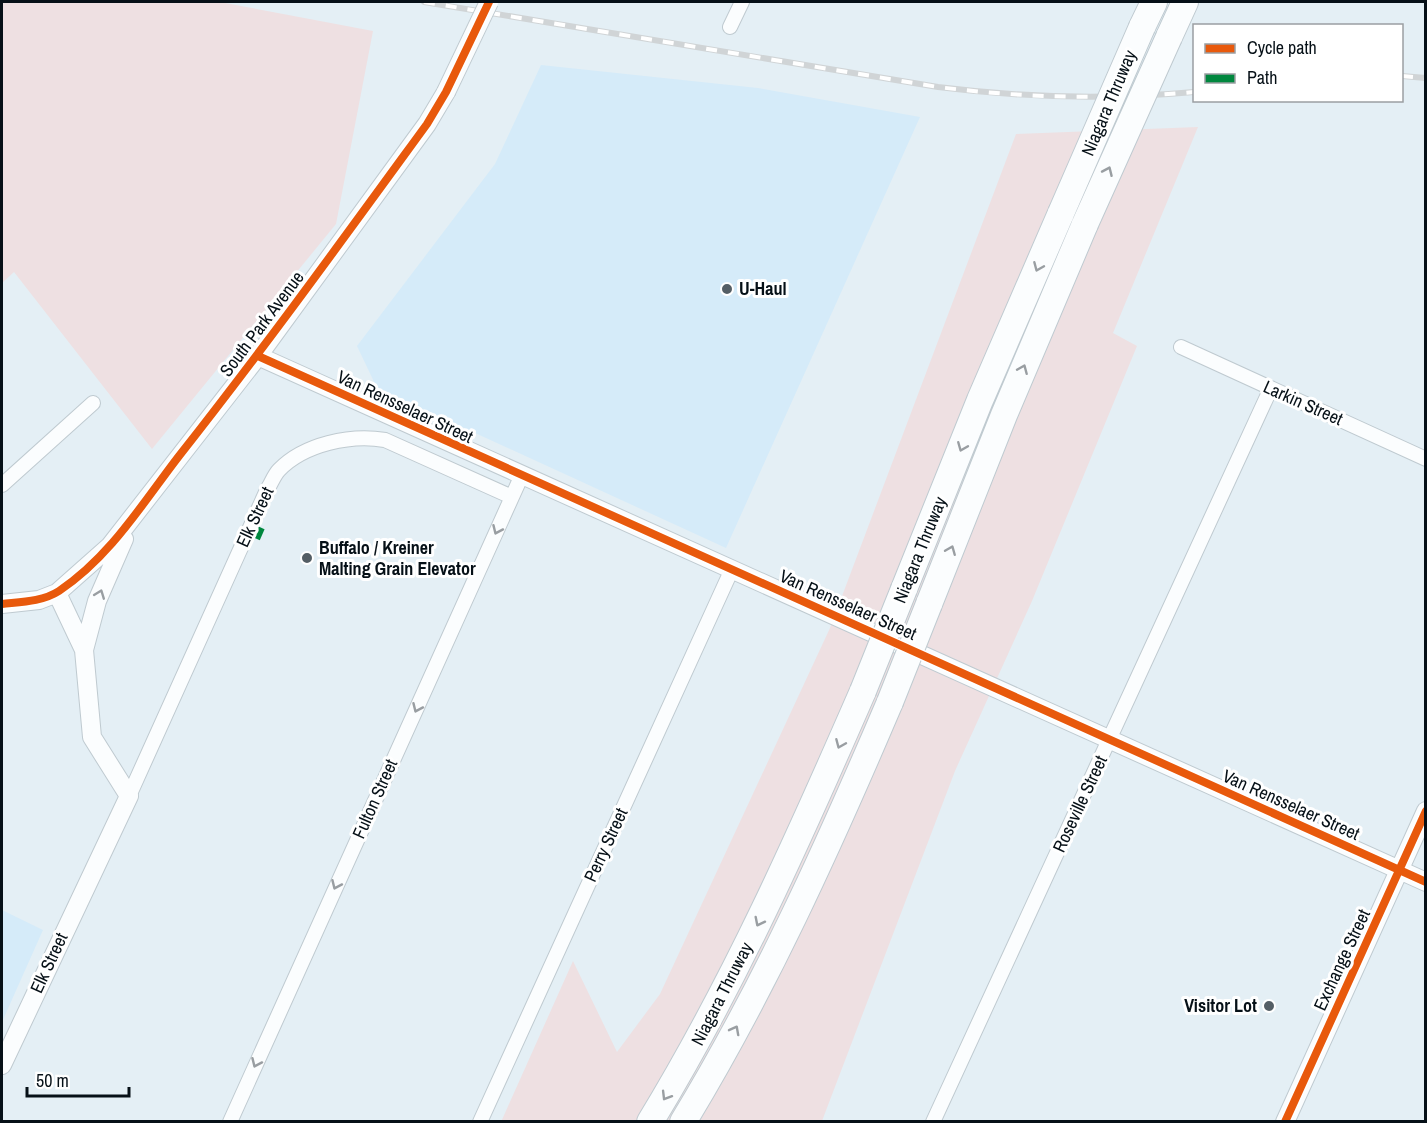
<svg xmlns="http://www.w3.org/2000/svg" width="1427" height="1123" font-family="'Archivo Narrow',sans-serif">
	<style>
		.built { fill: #d5ebf9 }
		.green { fill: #eee0e2 }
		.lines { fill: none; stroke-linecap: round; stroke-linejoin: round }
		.minor-casing { stroke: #bfcad0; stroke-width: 16 }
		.tertiary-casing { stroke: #bfcad0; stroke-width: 20 }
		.motorway-casing { stroke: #bfcad0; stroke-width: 28 }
		.minor { stroke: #fbfdfe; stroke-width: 14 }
		.tertiary { stroke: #fbfdfe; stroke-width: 18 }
		.motorway { stroke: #fbfdfe; stroke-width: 26 }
		.rail-casing { stroke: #d0d4d6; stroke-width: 6 }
		.rail { stroke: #fff; stroke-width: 4; stroke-dasharray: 11; stroke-linecap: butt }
		.tertiary-bridge-casing { stroke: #bfcad0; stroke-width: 20; stroke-linecap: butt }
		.motorway-bridge-casing { stroke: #bfcad0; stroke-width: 28; stroke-linecap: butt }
		.tertiary-bridge { stroke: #fbfdfe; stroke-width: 18 }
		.motorway-bridge { stroke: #fbfdfe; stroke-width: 26 }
		.quiet { stroke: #00873e; stroke-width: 6; stroke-dasharray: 12 6; stroke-linecap: butt }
		.cycleway-casing { stroke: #fff; stroke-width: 11 }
		.cycleway { stroke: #e8590c; stroke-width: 8 }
		.oneway { stroke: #999ea2 }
		.poi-dot { fill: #545e65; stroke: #fff; stroke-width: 2 }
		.labels { text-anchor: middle; stroke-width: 6; stroke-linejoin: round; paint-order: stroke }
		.street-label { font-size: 18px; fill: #061017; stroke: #fff }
		.poi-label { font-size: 18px; font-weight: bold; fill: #061017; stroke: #fff; text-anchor: start }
	</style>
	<rect width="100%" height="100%" fill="#e4eff5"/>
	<path class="built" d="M541 65 758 88 920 117 726 548 377 388 357 346 495 164Z
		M2 910 43 930 2 1022Z"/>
	<path class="green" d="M2 2H220L373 31 336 224 152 449 14 272 2 283Z
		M1198 127 1113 333 1137 346 1032 601 955 771 822 1121 501 1122 573 961 617 1052 660 994 830 628 1016 134Z"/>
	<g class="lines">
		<g class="minor-casing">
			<path id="minor" d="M730 27 742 2
				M1181 347 1426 459
				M2 485 93 403
				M129 796 267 490C271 484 274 475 279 470 304 444 351 434 385 440L512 497
				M230 1122 521 477
				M480 1122 732 569
				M933 1122 1271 388"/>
		</g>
		<g class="tertiary-casing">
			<path id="tertiary" d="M258 356 1426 882
				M2 604 39 600 57 593 110 546 258 356 427 124 446 92
				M84 650 97 601 124 539
				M2 1065 129 796 92 737 84 650 57 593
				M1285 1122 1426 811"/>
		</g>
		<g class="motorway-casing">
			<path id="motorway" d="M1142 27 1154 2
				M1169 37 1185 2
				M904 589 980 400 1061 213
				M929 604 1004 415 1085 224
				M650 1122C734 984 799 838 863 691
				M683 1122C764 989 829 845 890 702"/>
		</g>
		<use href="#minor" class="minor"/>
		<use href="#tertiary" class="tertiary"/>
		<use href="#motorway" class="motorway"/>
		<g class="rail-casing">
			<path id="rail" d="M424 2 938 87C1026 98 1106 100 1194 92
				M1402 76 1426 78"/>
		</g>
		<use href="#rail" class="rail"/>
		<g class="tertiary-bridge-casing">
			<path id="tertiary-bridge" d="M446 92 489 2"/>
		</g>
		<g class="motorway-bridge-casing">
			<path id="motorway-bridge" d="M1061 213 1142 27
				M1085 224 1169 37
				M863 691 904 589
				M890 702 929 604"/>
		</g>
		<use href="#tertiary-bridge" class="tertiary-bridge"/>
		<use href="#motorway-bridge" class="motorway-bridge"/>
		<path class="quiet" d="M257 539 264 523"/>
		<g class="cycleway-casing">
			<path id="cycleway" d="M258 356 1426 882
				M2 604C20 602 42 602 59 591 110 557 142 504 179 456 265 347 346 235 427 124L446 92 489 2
				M1285 1122 1426 811"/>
		</g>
		<use href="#cycleway" class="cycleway"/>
	</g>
	<defs><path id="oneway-chevron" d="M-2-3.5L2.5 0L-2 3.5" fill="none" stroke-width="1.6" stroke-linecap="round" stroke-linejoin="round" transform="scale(1.5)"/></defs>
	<g class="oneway">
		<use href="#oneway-chevron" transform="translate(1108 171) rotate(-66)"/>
		<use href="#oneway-chevron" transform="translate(1038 267) rotate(113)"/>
		<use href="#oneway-chevron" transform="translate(1023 369) rotate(-67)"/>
		<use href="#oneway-chevron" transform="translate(962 447) rotate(112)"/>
		<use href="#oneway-chevron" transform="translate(497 530) rotate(114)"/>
		<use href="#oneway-chevron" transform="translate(951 550) rotate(-68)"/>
		<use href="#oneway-chevron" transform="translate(100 594) rotate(-69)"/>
		<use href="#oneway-chevron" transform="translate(417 708) rotate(114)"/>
		<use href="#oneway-chevron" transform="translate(840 744) rotate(113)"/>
		<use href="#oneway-chevron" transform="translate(336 885) rotate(114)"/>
		<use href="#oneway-chevron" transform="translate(759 922) rotate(117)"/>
		<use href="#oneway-chevron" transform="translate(735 1030) rotate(-62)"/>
		<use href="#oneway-chevron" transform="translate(256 1063) rotate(114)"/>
		<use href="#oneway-chevron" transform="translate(666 1096) rotate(121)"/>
	</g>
	<g class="poi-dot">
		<circle cx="727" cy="289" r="6"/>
		<circle cx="307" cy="558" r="6"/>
		<circle cx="1269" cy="1006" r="6"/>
	</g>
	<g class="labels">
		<g class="street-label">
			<text transform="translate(1109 103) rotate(-67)" y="6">Niagara Thruway</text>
			<text transform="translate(262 324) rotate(-53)" y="6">South Park Avenue</text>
			<text transform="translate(1303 403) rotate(24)" y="6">Larkin Street</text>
			<text transform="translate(405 407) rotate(25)" y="6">Van Rensselaer Street</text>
			<text transform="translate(255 517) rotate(-65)" y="6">Elk Street</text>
			<text transform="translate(920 550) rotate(-68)" y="6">Niagara Thruway</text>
			<text transform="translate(848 605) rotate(24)" y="6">Van Rensselaer Street</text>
			<text transform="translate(375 799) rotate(-66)" y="6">Fulton Street</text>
			<text transform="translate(1080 804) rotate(-65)" y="6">Roseville Street</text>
			<text transform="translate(1291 805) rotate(24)" y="6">Van Rensselaer Street</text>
			<text transform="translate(606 845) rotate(-65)" y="6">Perry Street</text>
			<text transform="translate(1342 960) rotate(-65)" y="6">Exchange Street</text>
			<text transform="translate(49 963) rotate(-65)" y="6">Elk Street</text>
			<text transform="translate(722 994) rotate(-63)" y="6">Niagara Thruway</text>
		</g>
		<g class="poi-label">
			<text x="739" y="295">U-Haul</text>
			<text x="319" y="554">Buffalo / Kreiner<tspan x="319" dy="21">Malting Grain Elevator</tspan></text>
			<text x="1257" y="1012" text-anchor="end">Visitor Lot</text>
		</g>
	</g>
	<rect width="1427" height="1123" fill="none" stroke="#061017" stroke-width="6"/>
	<rect x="1193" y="24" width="210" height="78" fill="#ffffff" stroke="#9b9fa2" stroke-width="1.5"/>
	<rect x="1205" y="44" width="30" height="9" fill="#e8590c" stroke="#9b9fa2" stroke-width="1.5"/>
	<text x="1247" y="54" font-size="18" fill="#061017">Cycle path</text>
	<rect x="1205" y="74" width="30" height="9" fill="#00873e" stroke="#9b9fa2" stroke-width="1.5"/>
	<text x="1247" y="84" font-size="18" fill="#061017">Path</text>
	<path d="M27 1087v9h102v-9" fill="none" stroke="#061017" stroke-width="3"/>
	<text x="36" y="1087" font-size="18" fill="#061017" stroke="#ffffff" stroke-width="4.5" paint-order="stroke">50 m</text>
</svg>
